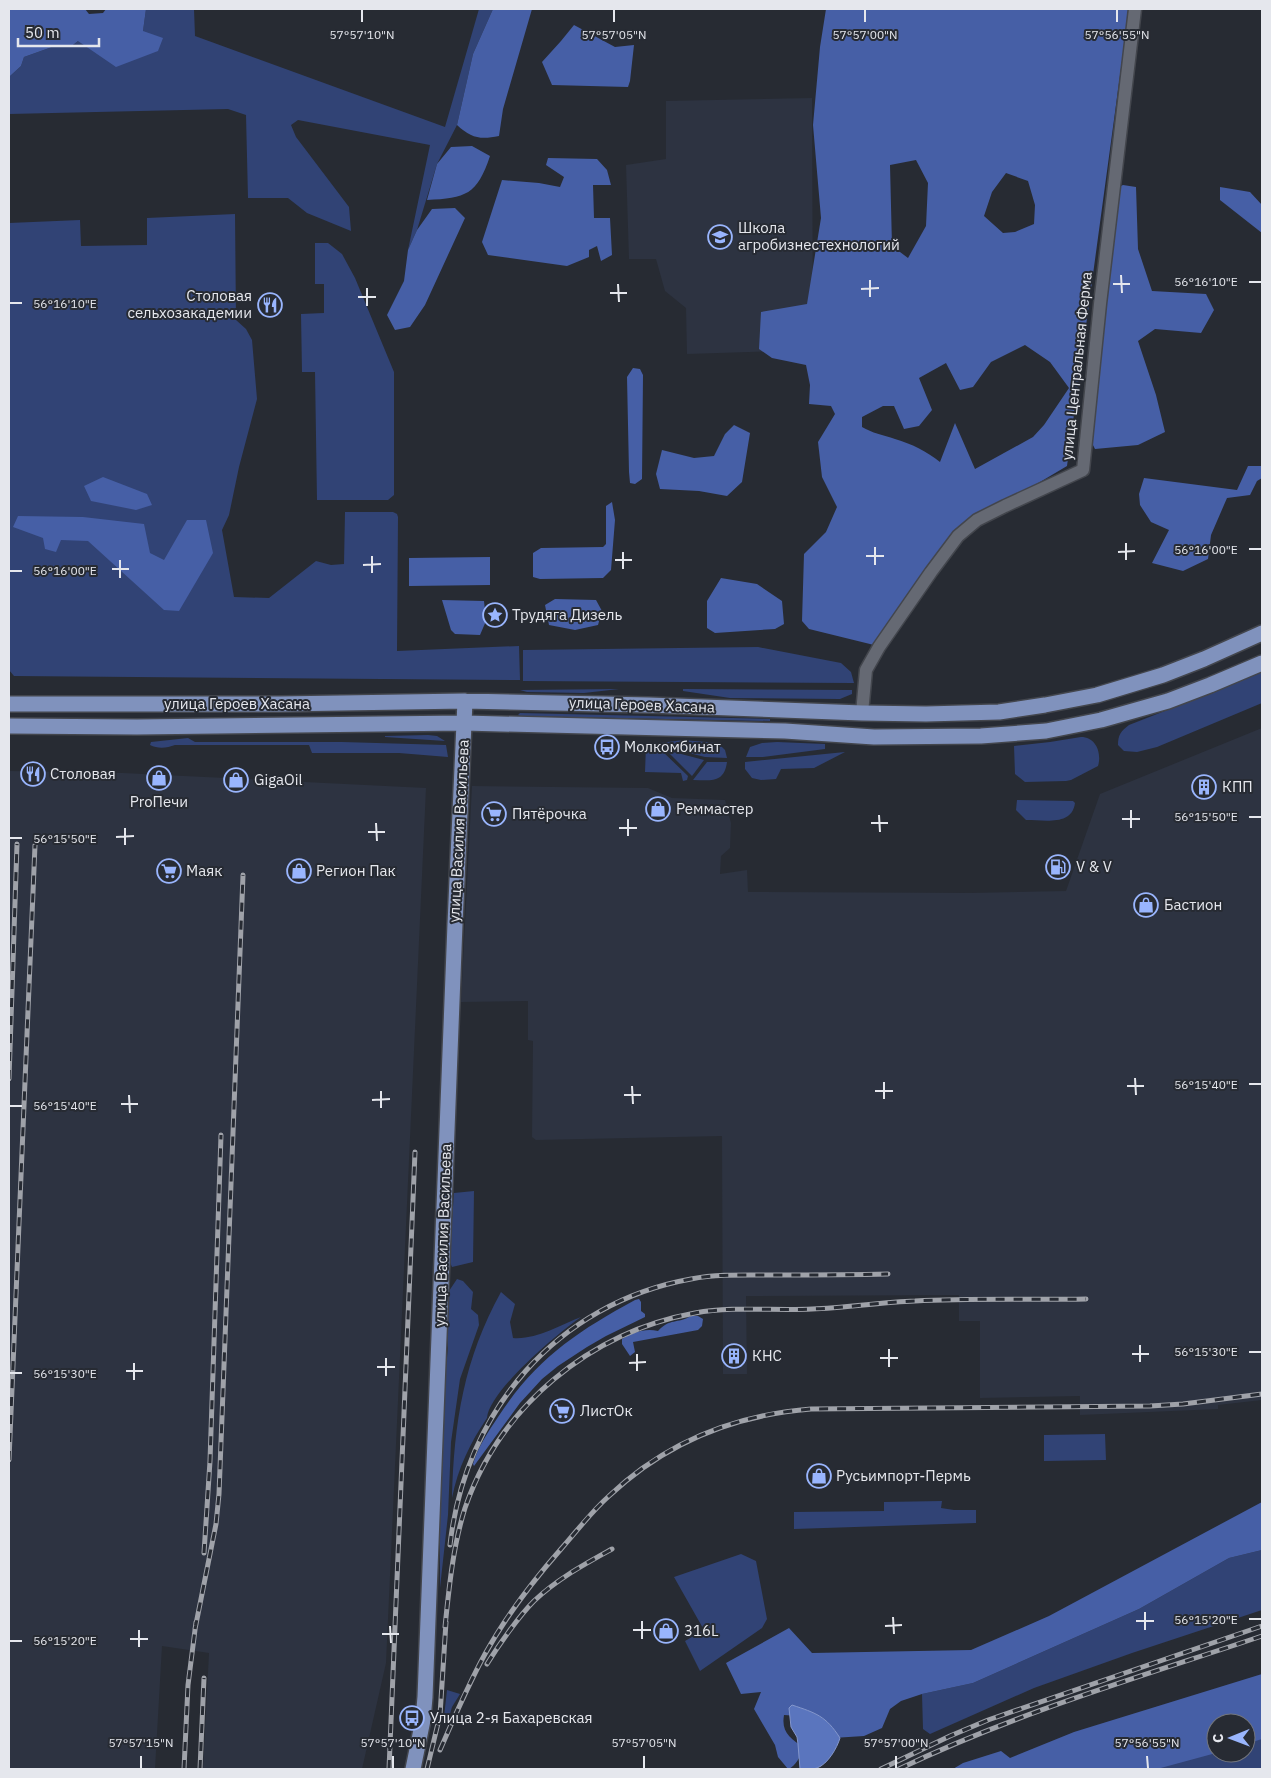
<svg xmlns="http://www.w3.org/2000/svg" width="1271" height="1778" font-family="'IBM Plex Sans',sans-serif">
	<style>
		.built { fill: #2d3341 }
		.green { fill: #314375 }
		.forest { fill: #465fa6; fill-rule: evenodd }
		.water { fill: #5a75be; stroke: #8497cc }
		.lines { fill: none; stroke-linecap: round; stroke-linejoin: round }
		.minor-casing { stroke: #43464d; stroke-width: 15 }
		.major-casing { stroke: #43464d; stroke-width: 18 }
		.minor { stroke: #656973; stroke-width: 12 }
		.major { stroke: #8092bd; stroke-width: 15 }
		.rail-casing { stroke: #9fa2a9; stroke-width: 5 }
		.rail { stroke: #272b33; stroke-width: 3; stroke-dasharray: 9; stroke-linecap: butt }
		.ticks { fill: none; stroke: #e5e7ed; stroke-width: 2 }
		.labels { text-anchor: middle; stroke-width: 4; stroke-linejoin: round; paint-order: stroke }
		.poi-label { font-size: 15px; fill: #e5e7ed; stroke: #272b33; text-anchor: start }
		.street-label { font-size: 15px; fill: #e5e7ed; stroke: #272b33 }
		.ticks-label { font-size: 12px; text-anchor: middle; fill: #e5e7ed; stroke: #272b33; stroke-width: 4; stroke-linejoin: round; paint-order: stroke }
	</style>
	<rect width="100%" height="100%" fill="#272b33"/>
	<path class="built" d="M812 98 813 350 687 354 686 308 665 291 656 259H629L626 165 666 159V101Z
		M1262 728V1400L1218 1405V1409L1080 1415V1396L980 1398V1321H959V1295L746 1296 747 1374H723L722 1136 536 1140 532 1137 533 1041 528 1040V1001L461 1002 472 786 648 788 672 798 725 800 731 823 730 848 721 856 720 874 747 870 748 892 971 893 1066 891 1100 794Z
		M9 771 123 773 426 788 386 1663 362 1769H203L209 1653 162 1646 155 1769H9Z"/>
	<path class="green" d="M146 9H194L195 36 445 127 479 9H493L473 54 457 125 437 164 417 230 408 250 430 145 298 120 291 125 296 137 349 207 351 231 307 213 288 198H248L246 115 228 109 9 114V77L21 66 24 57 52 47 73 45 78 41 143 31Z
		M235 214 236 320 246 329 252 340 257 399 239 467 229 515 222 530 234 597 269 598 316 561 331 565 344 564 345 512H393L397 514 398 517 397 651 519 646 520 680 14 676 9 670V223L80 220 81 246 147 245V218Z
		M315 243H328L342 254 355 278 394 372V495L388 500H317L315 372H302L301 314 324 313V284H315Z
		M758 647 841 663 851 672 854 683 523 681V650Z
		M1262 671V703L1157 747 1137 752 1124 751 1118 745C1118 735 1121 731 1129 725L1231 685Z
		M619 689 584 693 527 692 520 690Z
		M683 689 852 690V694L840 699 730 698 683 691Z
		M520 713 770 719V721L520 716 518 715Z
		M428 735 437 736 445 741 385 737V736Z
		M1081 737C1096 737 1102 753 1098 766L1071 780 1066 781 1025 782 1015 774 1014 746 1050 742Z
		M188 738 195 742H342L446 745 448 757 399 753H312L309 745H175C167 748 158 749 150 745L151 742Z
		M683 740 718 743 725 750 727 758 705 757 653 744Z
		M777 742 825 744V749L763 757H746L750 747 762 743Z
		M646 746 660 749 688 776 687 780 683 781 681 773 645 772Z
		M666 750 704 760 692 776Z
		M845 752 814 768 781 769 776 779 761 780 752 778 745 769V762Z
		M707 762H727C724 784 710 780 693 780Z
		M1017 800 1073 801 1075 803C1072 826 1045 820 1026 820L1016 810Z
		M474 1191 473 1262 452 1267 449 1260 454 1193Z
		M457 1279 463 1281 473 1292 471 1309 478 1315 479 1325 460 1379 451 1442 448 1515 440 1588V1475L443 1394 448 1348 446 1326 449 1291Z
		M501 1292 515 1304 510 1322 513 1338C536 1340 560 1325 581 1317 558 1333 489 1391 487 1418 470 1443 458 1468 452 1498 454 1422 464 1359 501 1292Z
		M1105 1434 1106 1460 1044 1461V1435Z
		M942 1501 941 1508 954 1510H976V1523L794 1529V1512L884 1511V1502Z
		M1262 1550V1610L1132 1653 1034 1688 930 1734 923 1729 922 1694 973 1683 1139 1609 1229 1558Z
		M741 1554 756 1561 767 1619 762 1628 700 1671 685 1641 704 1630 674 1577Z
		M447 1690 460 1694 452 1707 448 1721 444 1717Z
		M1262 1737V1769H1151L1216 1751V1753H1246V1742Z"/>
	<path class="forest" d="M9 9H85L89 14 103 13 106 9H146L143 31 163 38 158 51 116 67 78 41 73 45 52 47 24 57 21 66 9 77Z
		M493 9H532L503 109 499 136C480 140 471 138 457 125L473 54Z
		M826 9H1129L1067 466 1008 501 958 535 874 645 809 629 802 621 804 554 826 532 837 507 822 477 818 442 835 414 831 406 809 404 810 385 806 365 772 358 759 349 761 312 807 304 821 218 813 125 820 47ZM916 160 928 183 926 226 908 258 892 246 890 165ZM1006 173 1028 181 1035 205 1034 224 1015 232 1003 233 984 216 992 192ZM1025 345 1050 362 1069 388 1044 425 1033 437 975 469 955 423 940 462C926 451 912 444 895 439 883 435 872 433 862 427V417L883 406H894L904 429 919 426 932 410 919 378 946 363 960 390 973 387 991 362Z
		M574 25 615 47 634 45 630 81 628 87 552 85 542 62 561 41Z
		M472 146 490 156C477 195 466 198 427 200L437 164 451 147Z
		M548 158 597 159 607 170 611 185H593L594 218H610L612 255 601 261 597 246 589 250V257L567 266 488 255 482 242 502 180 539 183 560 187 564 177 546 165Z
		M1123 185 1136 187 1138 249 1152 291 1206 294 1214 310 1201 333 1155 329 1138 341 1156 395 1165 432 1138 445 1095 449 1089 437 1117 188Z
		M1220 187 1250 192 1262 205V233L1220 200Z
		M455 208 465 218 425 305 410 327 395 330 387 315 404 281 408 250 417 230 432 209Z
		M633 368 640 369 643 375 642 479 635 484 630 483 629 472 627 377Z
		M734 425 750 433 742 482 727 496 699 491 660 489 656 474 662 450 694 458 714 456 725 434Z
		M1248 466H1262V478L1257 481 1250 495 1227 498 1211 535 1208 559 1183 571 1152 563 1169 530 1151 522 1140 505 1139 494 1144 478 1237 490Z
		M103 477 147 494 152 505 136 510 91 501 84 486Z
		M612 502 615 520 611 570 603 578 540 579 533 577V553L541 548 603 547 606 544V506Z
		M18 516 83 517 144 524 150 553 164 560 187 520H206L213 553 179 611 164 610 88 541 61 540 56 552 45 549 43 538 13 527Z
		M490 557V585L409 586V558Z
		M721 578 757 584 782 601 784 624 775 629 715 633 707 628V601Z
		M555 599 596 600 602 611 598 625 575 630 549 625 545 605Z
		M442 600 484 601 486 621 480 635 455 634 451 630Z
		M639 1299 641 1302V1311L645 1314V1317L606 1336 587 1347 558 1366 542 1379 520 1403 474 1466 473 1464C478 1447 488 1432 498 1417 535 1360 576 1332 635 1300Z
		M691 1316H698L703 1319 702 1326 698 1330 633 1342 635 1352 630 1356 622 1344V1339C634 1332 645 1328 658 1331 670 1318 677 1324 691 1316Z
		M1262 1502V1550L1229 1558 1139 1609 973 1683 922 1694 901 1701 890 1709 882 1728 864 1736 833 1738 799 1716 784 1715C781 1732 790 1739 805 1748 800 1755 796 1767 788 1769L778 1757 775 1745 754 1709 761 1692 741 1694 726 1663 789 1628 812 1653 971 1650 1049 1616Z
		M1262 1674V1739L1246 1744V1723H1216V1753L1157 1769H953L963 1763 1001 1751 1010 1758 1074 1732Z"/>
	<path class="water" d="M792 1705C816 1713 826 1716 840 1738 837 1748 828 1764 817 1768 812 1770 805 1769 800 1769L798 1744 797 1737 791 1727 789 1708Z"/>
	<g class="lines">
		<g class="minor-casing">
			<path id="minor" d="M862 713 866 670 879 647 931 572 958 536 977 520 1005 506 1083 470 1100 304 1135 9"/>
		</g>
		<g class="major-casing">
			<path id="major" d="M9 704H280L465 701 649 705 862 713 926 714 999 712 1045 705 1097 695 1163 675 1204 659 1262 633
				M9 726 137 727 464 723 785 731 874 737 981 736 1046 731 1101 720 1168 701 1210 685 1262 663
				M413 1769 423 1720 425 1697 455 924 465 701"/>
		</g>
		<use href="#minor" class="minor"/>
		<use href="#major" class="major"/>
		<g class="rail-casing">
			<path id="rail" d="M9 1079 17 844
				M9 1460 35 845
				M450 1545C465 1411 557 1303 691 1279 717 1274 744 1275 770 1275 810 1275 849 1275 888 1274
				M204 1553 210 1461 221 1135
				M445 1627C449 1588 453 1546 465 1508 500 1406 590 1332 695 1313 734 1306 773 1311 812 1309 846 1308 881 1302 915 1301 972 1298 1029 1300 1086 1299
				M195 1629 216 1524 219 1494 243 875
				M487 1664C498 1646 519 1616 534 1601 557 1579 585 1564 612 1549
				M440 1750C454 1718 468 1685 485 1654 506 1616 532 1582 561 1549 577 1531 591 1512 609 1496 666 1442 734 1415 811 1409L1150 1406 1183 1404 1262 1394
				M184 1769 188 1685 196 1622
				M200 1769 204 1678
				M389 1769 415 1152
				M427 1769 440 1715 446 1622
				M881 1769 950 1736 988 1720 1262 1626
				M899 1769C1016 1713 1140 1677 1262 1636"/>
		</g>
		<use href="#rail" class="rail"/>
	</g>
	<path class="ticks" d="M362 10V22M614 10V22M865 10V22M1117 10V22M1121 275 1122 293M870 280V297M1249 282H1261M618 284 619 302M1113 284H1130M367 288V306M861 289 879 288M610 293H627M358 297H376M10 303H22M1126 543V560M875 547V565M1249 549H1261M623 552V569M1118 552 1135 551M372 556V573M866 556H884M120 560V578M615 560H632M363 565 381 564M112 569H129M10 571H22M1131 810V828M879 815 880 832M1249 817H1261M628 819V836M1122 819H1140M376 823 377 841M871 823H888M125 828V845M619 828H637M368 832H385M116 837 134 836M10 838H22M1135 1078 1136 1095M884 1082V1099M1249 1084H1261M632 1086 633 1104M1127 1086H1144M381 1091V1108M875 1091H893M129 1095 130 1113M624 1095H641M372 1100 390 1099M121 1104H138M10 1106H22M1140 1345V1362M889 1349V1367M1249 1352H1261M637 1354V1371M1132 1354H1149M386 1358V1376M880 1358H898M134 1363V1380M629 1363 646 1362M377 1367H395M126 1371H143M10 1373H22M1145 1612V1630M893 1617 894 1634M1249 1619H1261M642 1621V1639M1136 1621H1154M390 1626 391 1643M885 1626 902 1625M139 1630V1647M633 1630H651M382 1634H399M130 1639H148M10 1641H22M141 1756V1768M393 1756V1768M644 1756V1768M896 1756V1768M1147 1756 1148 1768"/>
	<defs>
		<g id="school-ring" transform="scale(1.25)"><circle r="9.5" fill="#272b33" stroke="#99b5fd" stroke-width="1.5"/><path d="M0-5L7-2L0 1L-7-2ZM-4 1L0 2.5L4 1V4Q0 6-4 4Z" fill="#99b5fd"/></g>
		<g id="restaurant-ring" transform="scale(1.25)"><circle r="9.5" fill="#272b33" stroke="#99b5fd" stroke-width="1.5"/><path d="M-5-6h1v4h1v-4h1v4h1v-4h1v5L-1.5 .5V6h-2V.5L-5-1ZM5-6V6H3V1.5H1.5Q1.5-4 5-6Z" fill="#99b5fd"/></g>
		<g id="sight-ring" transform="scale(1.25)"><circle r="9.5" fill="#272b33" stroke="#99b5fd" stroke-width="1.5"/><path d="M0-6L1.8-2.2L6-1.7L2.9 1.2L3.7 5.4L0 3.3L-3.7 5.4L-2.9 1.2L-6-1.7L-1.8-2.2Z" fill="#99b5fd"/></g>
		<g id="bus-ring" transform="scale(1.25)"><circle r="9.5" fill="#272b33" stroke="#99b5fd" stroke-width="1.5"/><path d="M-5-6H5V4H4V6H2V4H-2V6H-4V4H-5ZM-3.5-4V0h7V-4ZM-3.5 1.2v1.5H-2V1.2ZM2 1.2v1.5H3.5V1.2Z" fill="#99b5fd"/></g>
		<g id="shop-ring" transform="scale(1.25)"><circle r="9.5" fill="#272b33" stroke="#99b5fd" stroke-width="1.5"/><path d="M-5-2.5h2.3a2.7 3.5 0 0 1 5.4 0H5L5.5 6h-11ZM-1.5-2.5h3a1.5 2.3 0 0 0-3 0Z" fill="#99b5fd"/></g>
		<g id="building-ring" transform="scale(1.25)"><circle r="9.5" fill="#272b33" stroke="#99b5fd" stroke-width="1.5"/><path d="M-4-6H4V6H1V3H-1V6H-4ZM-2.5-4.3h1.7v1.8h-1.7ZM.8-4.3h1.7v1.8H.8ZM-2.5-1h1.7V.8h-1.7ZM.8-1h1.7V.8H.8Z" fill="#99b5fd"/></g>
		<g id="supermarket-ring" transform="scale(1.25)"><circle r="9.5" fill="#272b33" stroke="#99b5fd" stroke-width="1.5"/><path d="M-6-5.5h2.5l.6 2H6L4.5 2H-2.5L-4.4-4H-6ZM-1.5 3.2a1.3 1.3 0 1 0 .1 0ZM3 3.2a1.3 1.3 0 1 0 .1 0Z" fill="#99b5fd"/></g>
		<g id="fuel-ring" transform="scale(1.25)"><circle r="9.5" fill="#272b33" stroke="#99b5fd" stroke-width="1.5"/><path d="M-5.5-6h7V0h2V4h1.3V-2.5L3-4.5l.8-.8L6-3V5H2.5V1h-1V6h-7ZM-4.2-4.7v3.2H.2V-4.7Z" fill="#99b5fd"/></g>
	</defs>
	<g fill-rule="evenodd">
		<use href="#school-ring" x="720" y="237"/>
		<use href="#restaurant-ring" x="270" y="305"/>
		<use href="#sight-ring" x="495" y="615"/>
		<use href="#bus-ring" x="607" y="747"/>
		<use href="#restaurant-ring" x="33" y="774"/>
		<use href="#shop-ring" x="159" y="778"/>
		<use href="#shop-ring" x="236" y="780"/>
		<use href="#building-ring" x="1204" y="787"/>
		<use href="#shop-ring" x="658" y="809"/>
		<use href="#supermarket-ring" x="494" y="814"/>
		<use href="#fuel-ring" x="1058" y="867"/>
		<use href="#supermarket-ring" x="169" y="871"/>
		<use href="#shop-ring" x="299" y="871"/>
		<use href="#shop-ring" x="1146" y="905"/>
		<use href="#building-ring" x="734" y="1356"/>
		<use href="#supermarket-ring" x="562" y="1411"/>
		<use href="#shop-ring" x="819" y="1476"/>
		<use href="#shop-ring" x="666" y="1631"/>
		<use href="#bus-ring" x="412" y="1718"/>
	</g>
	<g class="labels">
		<g class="poi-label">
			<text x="738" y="233">Школа<tspan x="738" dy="17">агробизнестехнологий</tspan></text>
			<text x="252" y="301" text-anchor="end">Столовая<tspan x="252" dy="17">сельхозакадемии</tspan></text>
			<text x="512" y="620">Трудяга Дизель</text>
			<text x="624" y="752">Молкомбинат</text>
			<text x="50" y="779">Столовая</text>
			<text x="254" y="785">GigaOil</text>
			<text x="1222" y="792">КПП</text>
			<text x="159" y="807" text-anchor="middle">ProПечи</text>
			<text x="676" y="814">Реммастер</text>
			<text x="512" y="819">Пятёрочка</text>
			<text x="1076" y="872">V &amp; V</text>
			<text x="186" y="876">Маяк</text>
			<text x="316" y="876">Регион Пак</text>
			<text x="1164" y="910">Бастион</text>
			<text x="752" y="1361">КНС</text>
			<text x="580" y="1416">ЛистОк</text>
			<text x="836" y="1481">Русьимпорт-Пермь</text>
			<text x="684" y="1636">316L</text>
			<text x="430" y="1723">Улица 2-я Бахаревская</text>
		</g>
		<g class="street-label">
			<text transform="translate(1077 366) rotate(-84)" y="5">улица Центральная Ферма</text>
			<text x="237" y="709">улица Героев Хасана</text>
			<text transform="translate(642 705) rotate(2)" y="5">улица Героев Хасана</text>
			<text transform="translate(459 831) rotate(-87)" y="5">улица Василия Васильева</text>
			<text transform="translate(443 1235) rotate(-88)" y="5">улица Василия Васильева</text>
		</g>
	</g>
	<g class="ticks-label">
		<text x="362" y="39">57°57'10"N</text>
		<text x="614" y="39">57°57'05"N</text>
		<text x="865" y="39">57°57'00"N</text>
		<text x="1117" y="39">57°56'55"N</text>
		<text x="1206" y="286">56°16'10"E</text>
		<text x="65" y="308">56°16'10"E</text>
		<text x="1206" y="554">56°16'00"E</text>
		<text x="65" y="575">56°16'00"E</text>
		<text x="1206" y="821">56°15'50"E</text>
		<text x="65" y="843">56°15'50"E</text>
		<text x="1206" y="1089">56°15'40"E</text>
		<text x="65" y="1110">56°15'40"E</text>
		<text x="1206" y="1356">56°15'30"E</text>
		<text x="65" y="1378">56°15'30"E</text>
		<text x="1206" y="1624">56°15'20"E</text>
		<text x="65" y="1645">56°15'20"E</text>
		<text x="141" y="1747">57°57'15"N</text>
		<text x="393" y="1747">57°57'10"N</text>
		<text x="644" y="1747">57°57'05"N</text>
		<text x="896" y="1747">57°57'00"N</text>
		<text x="1147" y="1747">57°56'55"N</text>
	</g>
	<rect width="1271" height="1778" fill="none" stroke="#e5e7ed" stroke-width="20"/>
	<g transform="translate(1231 1738) rotate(269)"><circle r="24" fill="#272b33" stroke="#73767d"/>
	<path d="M0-4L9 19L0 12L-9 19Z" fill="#99b5fd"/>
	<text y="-8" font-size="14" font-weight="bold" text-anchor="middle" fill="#e5e7ed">С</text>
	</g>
	<path d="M18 38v8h81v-8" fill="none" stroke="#e5e7ed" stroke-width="2.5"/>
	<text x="25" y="38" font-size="15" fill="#e5e7ed" stroke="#272b33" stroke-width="4" paint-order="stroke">50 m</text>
</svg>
